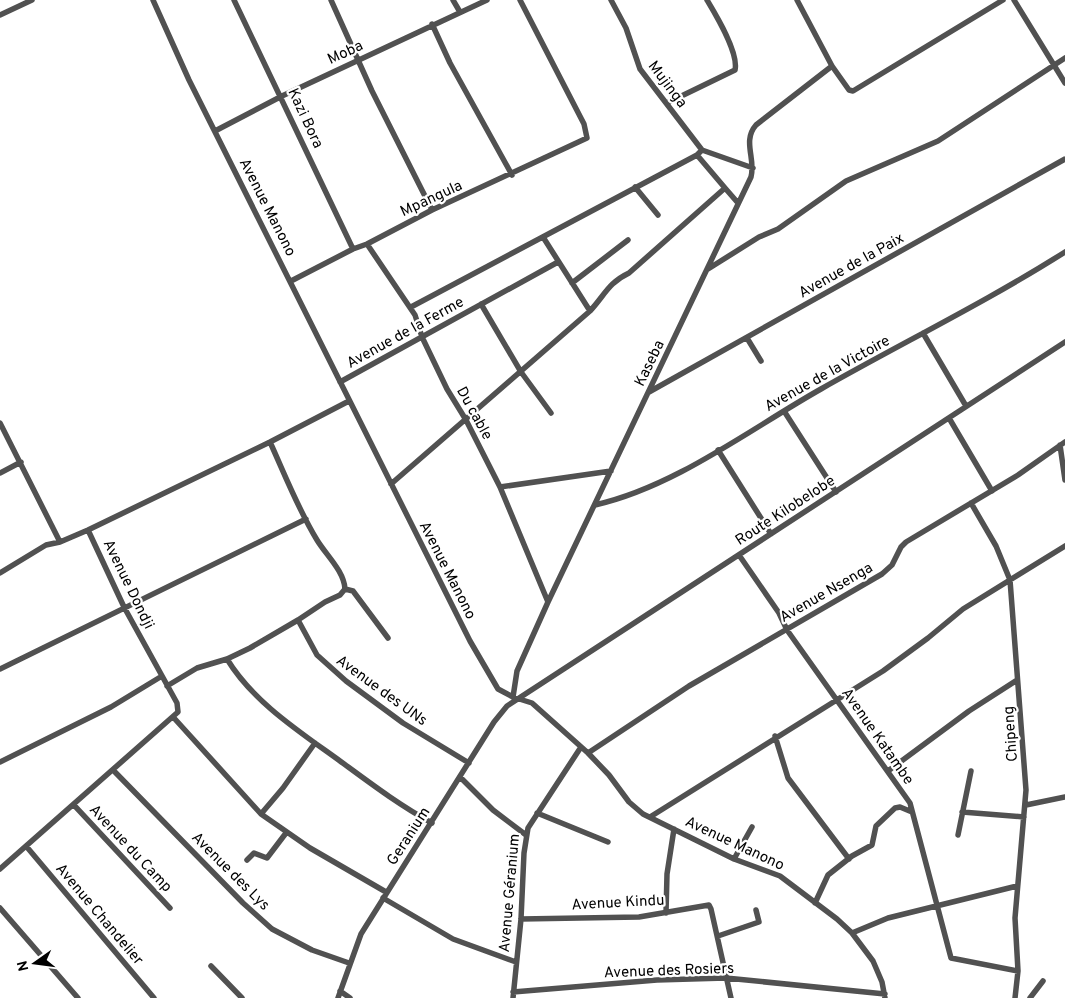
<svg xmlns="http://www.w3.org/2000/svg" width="1065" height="998" font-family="Overpass,sans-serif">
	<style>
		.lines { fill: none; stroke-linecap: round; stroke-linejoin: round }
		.minor { stroke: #515151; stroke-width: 5.5 }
		.labels { text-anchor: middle; stroke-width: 4.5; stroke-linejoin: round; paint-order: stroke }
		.street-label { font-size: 15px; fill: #000; stroke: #fff }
	</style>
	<rect width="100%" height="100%" fill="#fff"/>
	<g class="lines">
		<path class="minor" d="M153 0 189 80 470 641 498 689 513 697 532 703 588 753 609 775 629 802 643 814 734 859 780 876 837 919 852 933 873 961 882 982 885 998
			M234 0 353 249
			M331 0 372 91 432 210
			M453 0 460 12
			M611 0 626 28 640 69 702 150
			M797 0 832 66 849 90 853 91 1003 0
			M1014 0 1065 83
			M0 15 32 0
			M432 24 450 63 512 175
			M667 103 735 70C739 53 716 15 707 0
			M215 131 282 96 487 0
			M702 150 753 168
			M697 155 725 188
			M635 187 658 215
			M543 237 590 311
			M367 244 415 315 422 337 447 389 466 420 500 487 548 602
			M708 269 759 237 778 229 846 181 938 141 1065 58
			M291 281 353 249 367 244 432 210 587 138 584 124 520 0
			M572 283 628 240
			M481 304 521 372 551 413
			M411 307 697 155 702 150
			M923 333 966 406
			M747 338 761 361
			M340 382 558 262
			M649 392 1065 159
			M784 411 836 492
			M949 418 992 491
			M0 423 60 542
			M270 442C285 475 298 509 317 540 326 555 344 571 345 589
			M1060 445 1065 480
			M718 450 771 534
			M0 473 21 462
			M391 484 590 311C605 295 608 283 629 273L725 188 738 203
			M500 487 611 471
			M971 503 996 546 1010 580 1026 790 1015 918 1018 971 1015 998
			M595 505C675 487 750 429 821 389 902 343 986 302 1065 252
			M739 555 779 613 787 630 910 803 951 958 1018 971
			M0 573 46 545 60 542 88 530 270 442 349 401
			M345 589 353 591 388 638
			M298 620 317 655 346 681 403 723 469 763
			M227 659C253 702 300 732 340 761 370 783 399 805 432 823
			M0 669 306 519
			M167 686 197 668 227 659 250 648 298 620 325 602 340 595 345 589
			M513 697 517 671 548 602 751 177C756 159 742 141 756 125L832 66
			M174 718 261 814 310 848 386 892
			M775 736 788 778 849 859
			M588 753 689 686 882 574 892 565 901 547 906 542 1018 475 1065 442
			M0 762 111 707 162 676
			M114 771 243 903 272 929 312 950 349 963
			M888 771 969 711 1017 680
			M460 777 493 810 526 835
			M74 805 170 908
			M1026 805 1065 797
			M962 812 1024 817
			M537 813 608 842
			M261 814 283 788 315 743
			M650 817 883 671 928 638 963 609 1065 546
			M958 835 971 771
			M26 846 154 998
			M734 859 752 827
			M247 860 254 853 267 858 286 833
			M0 869 178 712 177 703 124 607 88 530
			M383 898 453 939 516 962
			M815 903 828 875 852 856 872 845 876 826 895 808 900 807 912 812
			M0 908 78 998
			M666 913 667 874 674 829
			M521 919 639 917 709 905 711 909 731 998
			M852 933 888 918 1017 886
			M718 936 759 922 756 910
			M211 966 242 998
			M340 991 350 998
			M513 992 657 980 726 978 885 994
			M338 998 361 934 494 722 507 706 1065 342
			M513 998 521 919 524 853 528 828 581 747
			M1030 998 1043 981"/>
	</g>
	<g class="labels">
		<g class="street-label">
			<text transform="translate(345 52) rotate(-25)" y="5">Moba</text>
			<text transform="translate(668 84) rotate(53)" y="5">Mujinga</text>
			<text transform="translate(306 118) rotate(65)" y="5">Kazi Bora</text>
			<text transform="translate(431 198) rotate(-25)" y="5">Mpangula</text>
			<text transform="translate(268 207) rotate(63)" y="5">Avenue Manono</text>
			<text transform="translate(851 265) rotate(-29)" y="5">Avenue de la Paix</text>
			<text transform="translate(405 332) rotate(-29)" y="5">Avenue de la Ferme</text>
			<text transform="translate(649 363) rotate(-64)" y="5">Kaseba</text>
			<text transform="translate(827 373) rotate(-29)" y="5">Avenue de la Victoire</text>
			<text transform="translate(475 413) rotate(61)" y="5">Du cable</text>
			<text transform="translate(785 510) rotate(-33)" y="5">Route Kilobelobe</text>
			<text transform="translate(448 570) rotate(63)" y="5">Avenue Manono</text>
			<text transform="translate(129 584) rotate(64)" y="5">Avenue Dondji</text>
			<text transform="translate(826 592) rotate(-30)" y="5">Avenue Nsenga</text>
			<text transform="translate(382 690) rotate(36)" y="5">Avenue des UNs</text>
			<text transform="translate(1010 734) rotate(-94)" y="5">Chipeng</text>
			<text transform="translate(878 736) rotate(55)" y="5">Avenue Katambe</text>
			<text transform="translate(408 836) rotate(-57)" y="5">Geranium</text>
			<text transform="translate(735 843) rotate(25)" y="5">Avenue Manono</text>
			<text transform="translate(131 848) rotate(47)" y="5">Avenue du Camp</text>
			<text transform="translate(231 871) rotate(45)" y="5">Avenue des Lys</text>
			<text transform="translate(509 893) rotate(-85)" y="5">Avenue Géranium</text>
			<text transform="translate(618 902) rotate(-3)" y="5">Avenue Kindu</text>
			<text transform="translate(100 914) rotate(50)" y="5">Avenue Chandelier</text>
			<text transform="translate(669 970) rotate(-2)" y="5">Avenue des Rosiers</text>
		</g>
	</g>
	<g transform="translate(35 963) rotate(256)" stroke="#ffffff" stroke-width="4" paint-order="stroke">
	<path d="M0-4L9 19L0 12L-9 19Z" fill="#000000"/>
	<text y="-8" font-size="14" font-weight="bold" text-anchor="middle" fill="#000000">N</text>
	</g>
</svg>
